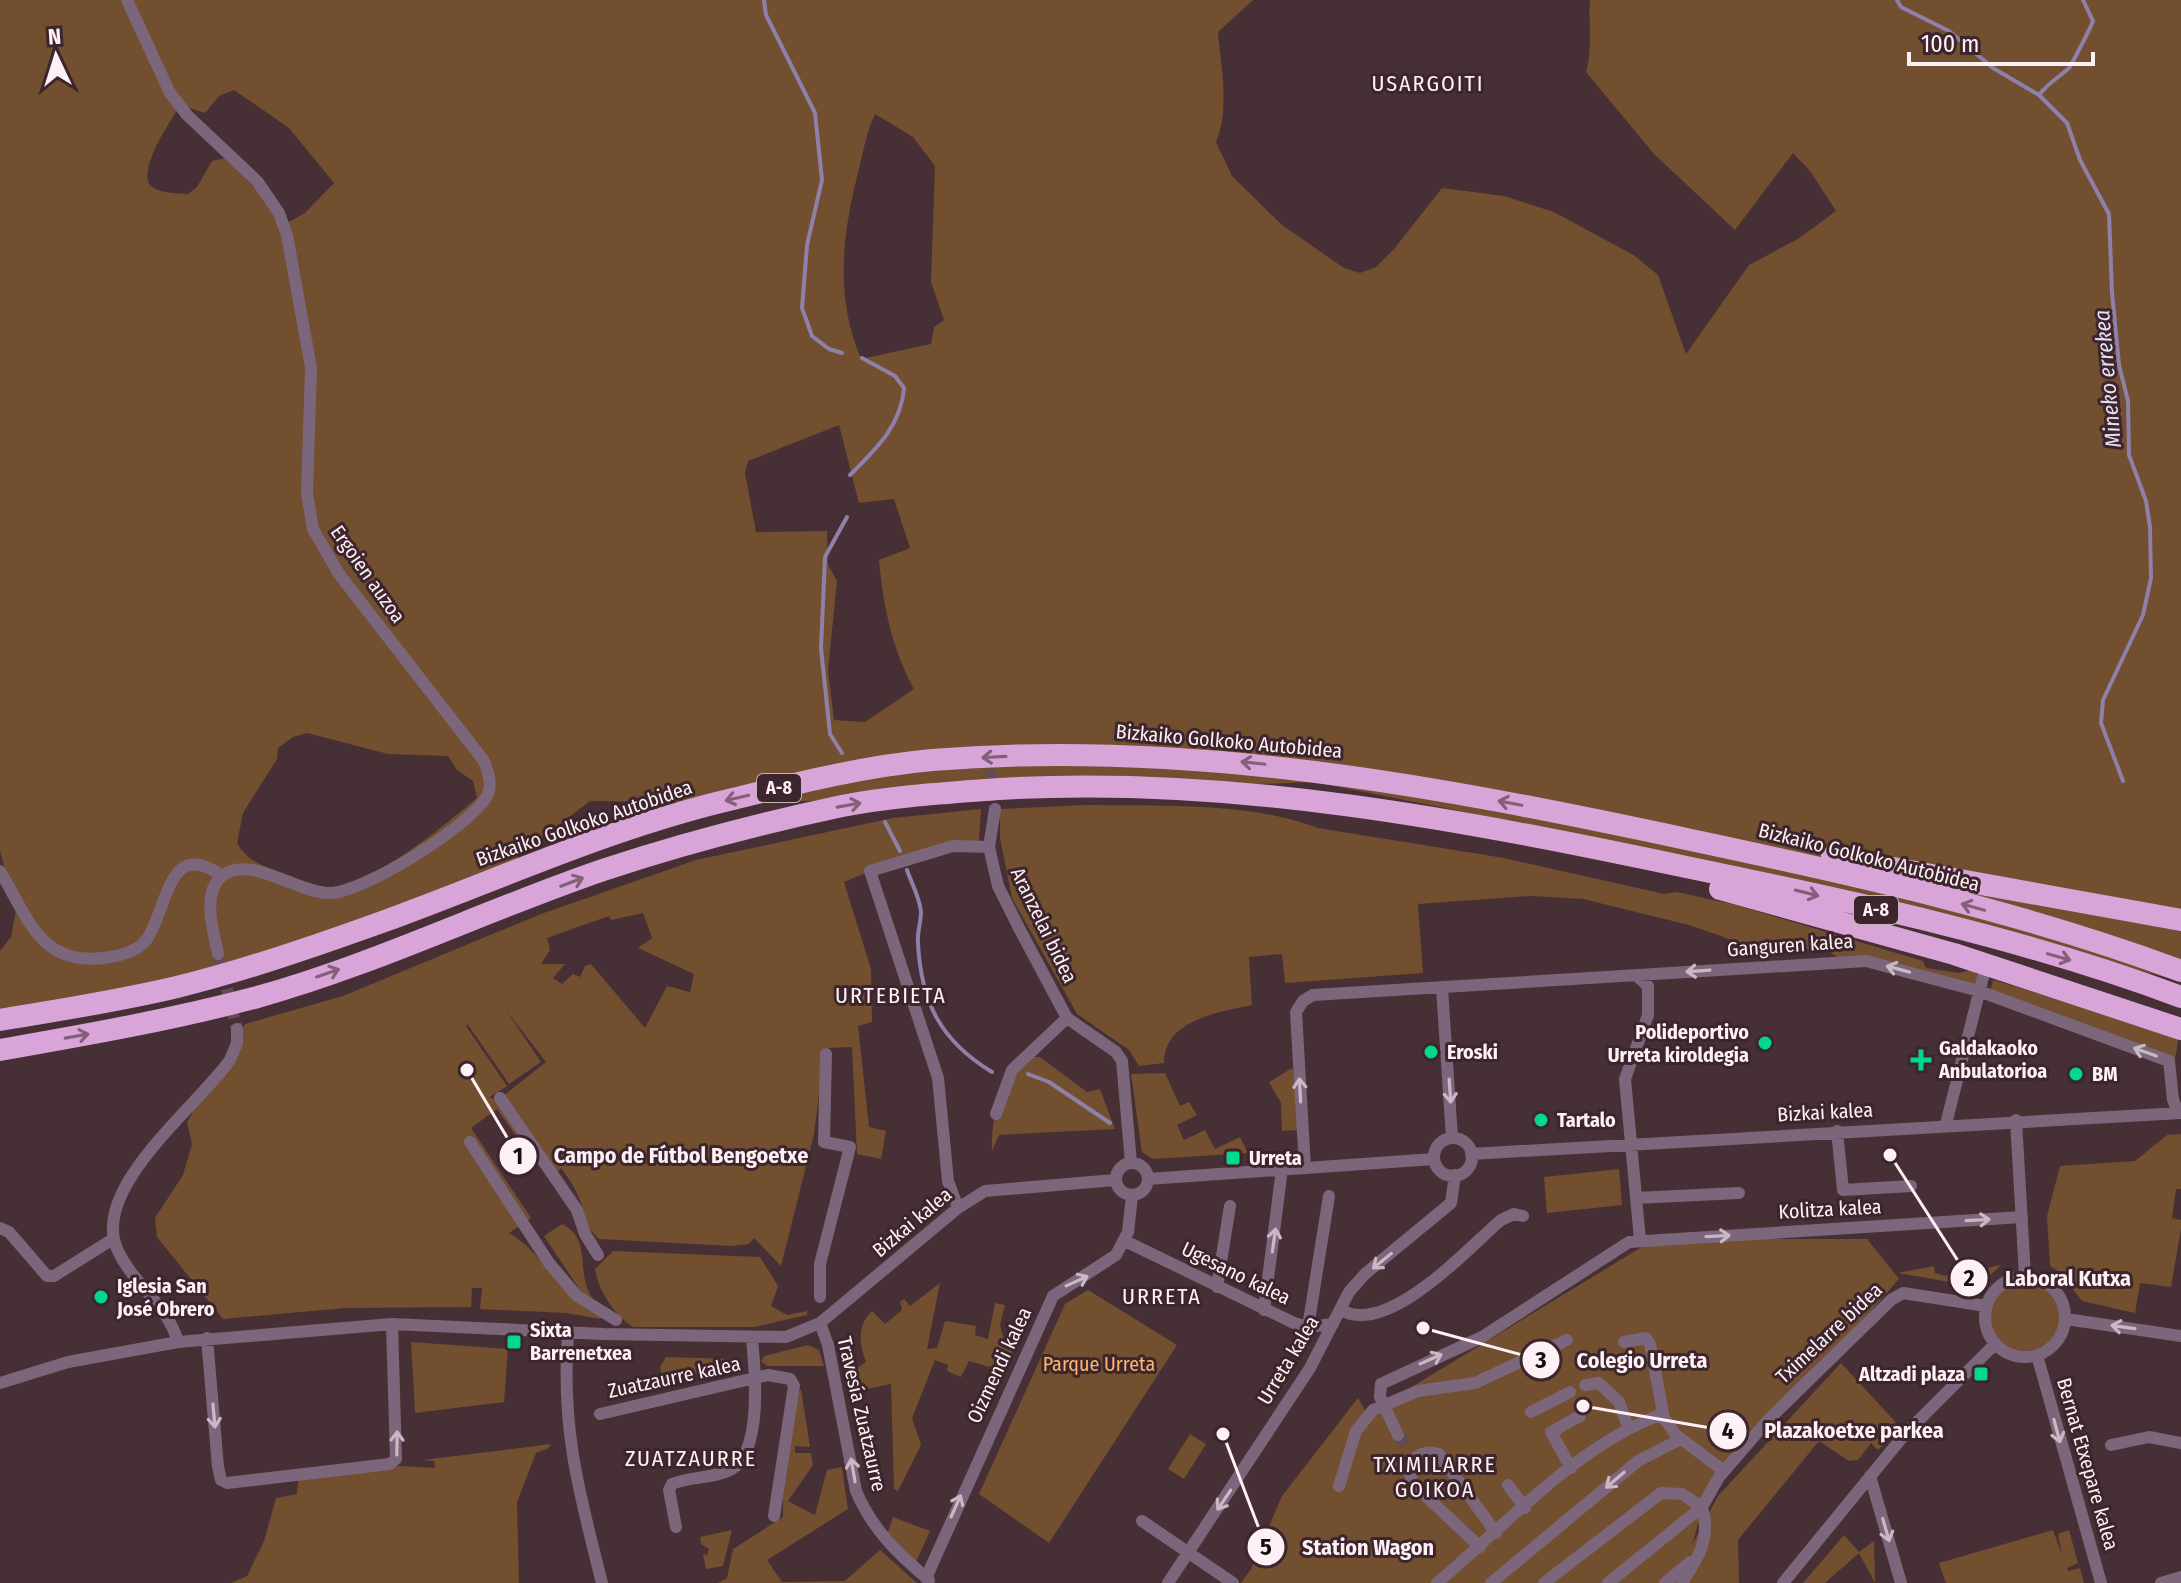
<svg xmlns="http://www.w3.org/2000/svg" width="2181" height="1583" font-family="'Fira Sans Condensed',sans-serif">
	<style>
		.green { fill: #714f2f; fill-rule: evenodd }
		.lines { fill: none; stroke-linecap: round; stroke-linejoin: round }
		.stream { stroke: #8f80a9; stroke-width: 4 }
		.minor-tunnel { stroke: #624c53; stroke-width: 12; stroke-dasharray: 12 6; stroke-linecap: butt }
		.minor { stroke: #7b667b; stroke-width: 12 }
		.motorway { stroke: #d9a5d8; stroke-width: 22 }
		.oneway { stroke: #835f79 }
		.oneway2 { stroke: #cab9c4 }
		.poi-dot { fill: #00d98c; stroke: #3c252c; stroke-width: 3 }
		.labels { text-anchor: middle; stroke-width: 6; stroke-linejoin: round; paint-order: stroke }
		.shield { fill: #3c252c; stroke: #c4b4b9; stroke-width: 2 }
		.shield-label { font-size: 18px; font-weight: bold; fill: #fef1f5 }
		.street-label { font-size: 20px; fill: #fef1f5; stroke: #3c252c }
		.poi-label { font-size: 20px; font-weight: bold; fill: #fef1f5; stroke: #3c252c; text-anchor: start }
		.park-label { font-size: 20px; fill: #feb571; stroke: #3c252c }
		.neighbourhood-label { font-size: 22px; letter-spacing: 2px; fill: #fef1f5; stroke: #3c252c }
		.water-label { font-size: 22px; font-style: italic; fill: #e4e0f2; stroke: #3c252c }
		.leader { fill: none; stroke: #fef1f5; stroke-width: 3 }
		.callout-dot { fill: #fef1f5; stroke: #3c252c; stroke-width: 3 }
		.mark-label { font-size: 24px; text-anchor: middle; font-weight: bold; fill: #111 }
		.callout-label { font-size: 22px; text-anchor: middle; font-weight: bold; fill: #fef1f5; stroke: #3c252c; stroke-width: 6; stroke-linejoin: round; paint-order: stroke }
	</style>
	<rect width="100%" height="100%" fill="#472f36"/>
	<path class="green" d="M0 0H1253L1218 32C1221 66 1230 109 1216 142L1232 176 1282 225 1344 268 1360 273 1376 267 1394 249 1442 188 1504 196 1554 212 1635 256 1658 275 1686 354 1749 265 1798 239 1836 211 1810 171 1793 153 1735 230 1654 154 1586 72C1593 48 1588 25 1590 0H2181V981L1686 856 1314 782 752 803 590 801 506 866 210 977 0 1017V951L11 937 16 910 0 851ZM234 90 289 128 334 183 305 213 289 222 226 158 212 161 197 187 188 194C178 193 160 194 151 186 136 171 172 119 180 105L205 113 219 96ZM875 114 913 137 935 166 931 282 944 320 934 327 931 344 861 359C835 298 842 236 858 173 863 153 866 133 875 114ZM839 425 859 503 894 499 910 548 879 560C883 605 892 649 914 689L865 722 834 720 828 670 837 581 828 565 827 531 756 532 745 473 748 461ZM307 733 388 754 448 756 457 770 473 781 477 798C446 824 374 884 335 887 316 888 299 880 282 873 262 865 248 862 237 843L243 813 277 759 278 748 293 737Z
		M1087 805C1158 806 1252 802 1318 828L1504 858 1664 894 1677 892 1736 905 1923 961 1926 968 1959 973 1970 970 1983 977 1979 991 1866 961 1843 962 1825 948 1753 954 1738 942 1689 925 1583 899 1531 896 1418 904 1423 973 1285 983 1282 954 1249 957 1252 1005C1221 1012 1164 1019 1164 1063L1139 1066 1129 1050 1077 1014 1012 898 1000 838V809Z
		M981 809 979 841 868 872 844 882 871 969 872 1022 858 1026 869 1127 886 1131 881 1159 857 1154 852 1047 825 1048 814 1134 781 1266 754 1238 749 1244 732 1246 599 1239 588 1228C581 1201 579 1192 561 1168L556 1174 503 1096 546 1062 506 1010 541 1062 509 1084 468 1025 484 1013 466 1026 507 1086 490 1097 499 1102 530 1150H526L497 1109 471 1128 531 1218 509 1233C548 1255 558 1301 602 1316L601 1319 566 1313 480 1309 482 1288H472L471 1307 346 1308 223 1319 157 1237 155 1218 183 1175 192 1144 187 1122 245 1024 343 996 541 914 696 860 893 818ZM643 913 652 938 638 948 694 974 690 992 667 986 645 1028 591 964 585 966 580 977 573 974 562 984 553 978 565 964H541L550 950 547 938 609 916 611 920Z
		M1993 980 2179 1035 2175 1060 1988 1001Z
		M1024 1057H1040L1087 1092 1100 1089 1115 1129 999 1135 992 1151C990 1116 1003 1084 1024 1057Z
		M1292 1068 1296 1078 1298 1130 1282 1131 1281 1103 1269 1082Z
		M1165 1073 1180 1106 1189 1102 1197 1115 1177 1125 1184 1140 1205 1130 1215 1149 1240 1137 1248 1153 1153 1159 1142 1152 1131 1074Z
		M2181 1134V1189H2176L2172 1218 2181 1220V1229L2171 1287 2140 1283 2135 1313 2082 1301 2061 1273 2050 1266 2047 1216 2060 1166 2135 1161 2167 1135Z
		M1619 1169 1622 1205 1547 1213 1544 1177Z
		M562 1224C589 1237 579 1264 587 1288 589 1294 594 1300 597 1305L582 1293 544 1236Z
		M1655 1239H1867L1899 1279 1706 1497 1692 1545 1718 1496 1841 1363 1901 1428 1878 1450 1871 1443 1858 1460 1849 1461 1819 1441 1738 1540 1739 1583H1241L1251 1569 1282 1496 1358 1398 1367 1414Z
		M613 1251 760 1257 778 1286 771 1306 787 1315 807 1311V1315L754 1327H633C615 1316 598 1290 595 1269Z
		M2001 1265 1978 1287 1898 1273 1934 1266 1935 1273 1945 1276Z
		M1990 1316a35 35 0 1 1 70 0a35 35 0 1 1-70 0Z
		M940 1283 927 1349 937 1348 945 1321 976 1326 975 1335 988 1339 995 1303 1005 1305 1000 1325 1004 1340 1015 1346 1004 1371 969 1361 961 1377 947 1371 948 1365 935 1360 912 1418 921 1445 898 1491 894 1489 891 1384 854 1392 852 1371 866 1362C859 1344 857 1325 872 1311L885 1324 902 1310 900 1302 904 1299 910 1306Z
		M1088 1290 1177 1345 1049 1543 979 1494 1065 1304Z
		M411 1342 508 1349 504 1402 415 1413Z
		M808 1345 819 1350 824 1366H767L761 1361 764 1356Z
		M666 1357 733 1359 737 1366 663 1381 660 1367Z
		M801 1389 810 1447 795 1446V1453H811L813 1465 788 1501 815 1515 827 1470 842 1467 848 1509 767 1560 782 1582 845 1581 880 1550 917 1583H718L727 1578 733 1549 783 1517V1479L794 1400Z
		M1190 1434 1206 1444 1184 1479 1168 1469Z
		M551 1444 549 1448 536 1453 517 1502 519 1583H231L247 1576 264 1541 276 1498 297 1494 298 1481 303 1478 399 1466 435 1468 434 1461 423 1460Z
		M893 1517 930 1531 916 1562 887 1535Z
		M732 1530 723 1566 706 1569 703 1554 707 1555 709 1549 701 1544 700 1537Z
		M2053 1530 2062 1555 2058 1534 2069 1530 2078 1563 2067 1568 2068 1571 2080 1568 2084 1583H1946L1939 1563Z
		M1844 1535 1859 1552 1874 1541 1875 1583 1859 1553 1825 1583H1803Z"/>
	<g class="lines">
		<path class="stream" d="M764 0 766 15 815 113 822 180 807 245 802 308 812 336 829 349 842 353
			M1897 0 1901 7 1949 31 1993 68 2039 95 2067 123 2080 160 2109 214 2112 292 2119 365 2128 401 2129 455 2146 501 2150 527 2151 578 2143 615 2103 700 2101 723 2123 781
			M2039 95C2048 83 2058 78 2069 68 2071 66 2091 27 2093 21L2083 0
			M850 475C876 449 901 426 904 388L895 376 862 358
			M842 753 830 734 821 648 825 557 847 517
			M885 822 900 851
			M907 870C911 882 920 898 921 912 921 922 917 932 918 943 921 1003 941 1041 992 1072
			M1028 1074 1049 1082 1110 1123"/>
		<path class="minor-tunnel" d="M988 752 995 809
			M218 954 237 1029
			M1398 1435 1409 1449"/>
		<path class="minor" d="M127 0 170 93 187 115 257 181 279 213 287 235 311 368 307 493 313 529 339 574 484 761C488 772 493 784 487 796 470 826 361 895 327 893 296 892 248 853 221 877 201 895 214 932 218 954
			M995 809 989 847 998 886 1019 928 1067 1018 1116 1052 1122 1061 1131 1163
			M0 871C29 920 42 969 110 957 123 955 139 950 147 939 168 908 168 836 222 876
			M1636 975 1648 986V1015L1625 1079 1640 1240
			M1442 988 1452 1138
			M500 1098 577 1210 585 1234 598 1255
			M996 1114 1012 1070 1067 1018
			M2016 1120 2025 1276
			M1946 1124 1983 977
			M1837 1131 1843 1190 1911 1186
			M1434 1157a19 19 0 1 1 38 0a19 19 0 1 1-38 0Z
			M470 1142 549 1263 577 1296 616 1320
			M1471 1154 2181 1113
			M1116 1179a16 16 0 1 1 32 0a16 16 0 1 1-32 0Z
			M1305 1168 1296 1012 1303 1001 1313 995 1866 961 1979 991 2169 1061 2173 1100 2178 1112
			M1148 1179 1434 1159
			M1636 1198 1739 1193
			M958 1208 948 1181 938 1078 870 871 953 846 989 847
			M0 1228 9 1232 47 1276H54L113 1239
			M1125 1241 1294 1323 1308 1327 1333 1324
			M1985 1317a40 40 0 1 1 80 0a40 40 0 1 1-80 0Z
			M1217 1287 1230 1206
			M820 1297V1264L850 1147 824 1142 826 1054
			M1264 1310 1282 1169
			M1341 1310C1388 1337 1467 1249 1501 1220L1514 1214 1523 1216
			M2066 1319 2181 1336
			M820 1323 828 1345 856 1491C872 1529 898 1554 929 1580
			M1308 1327 1329 1196
			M568 1333C561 1429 579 1492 602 1583
			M207 1338 218 1467 221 1480 227 1483 390 1464 396 1459 392 1324
			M178 1342C167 1304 134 1285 118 1251 88 1190 197 1107 230 1060L237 1043V1029
			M1624 1342 1646 1338 1650 1344 1664 1418
			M2037 1355 2101 1583
			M0 1383 68 1362 178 1342 392 1324 603 1334 786 1337 820 1323 958 1208 985 1191 1115 1180
			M1585 1385 1599 1383 1619 1402 1629 1429
			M1531 1412 1570 1392
			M600 1414 768 1375 790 1379 794 1386 774 1516
			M1664 1418 1676 1435 1724 1471
			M1398 1435 1380 1397 1381 1384 1482 1337 1629 1242 2022 1217
			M2111 1445 2149 1437 2181 1443
			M1571 1468 1551 1432 1580 1416
			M1870 1476 1901 1583
			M1508 1485 1525 1508
			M1339 1486 1356 1431 1373 1410 1418 1391 1475 1383 1567 1340
			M1702 1507 1719 1477 1768 1420 1891 1300 1903 1293 1986 1306
			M1142 1521 1233 1583
			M676 1527 669 1490 672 1484C690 1476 714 1479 732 1469 763 1450 755 1369 752 1339
			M1480 1547 1413 1484 1408 1467C1414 1455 1426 1450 1439 1454L1496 1533
			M926 1578 1053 1296 1116 1255 1128 1232 1132 1196
			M1168 1583 1310 1368 1349 1292 1365 1274 1451 1203 1455 1175
			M1437 1583C1506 1525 1572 1450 1657 1416L1664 1418
			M1491 1583 1638 1461 1681 1439
			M1544 1583 1661 1493 1682 1494 1702 1507C1711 1538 1699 1557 1682 1583
			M1608 1583 1702 1507
			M1665 1583 1690 1562
			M1783 1583 1905 1434 1995 1344
			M2161 1583 2181 1577"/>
		<path class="motorway" d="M1832 857 2181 920
			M1720 889 1954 954 2181 1029
			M0 1020C59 1010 119 1001 177 987 246 970 315 946 382 922 498 880 612 827 733 799 798 783 865 766 932 760 1191 739 1439 786 1691 840 1856 875 2023 912 2181 971
			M0 1050C85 1035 171 1020 254 998 374 965 486 910 603 870 681 844 762 823 842 806 894 796 947 793 999 789 1233 775 1463 820 1691 868 1855 902 2024 938 2181 997"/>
	</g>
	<defs><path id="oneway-shaft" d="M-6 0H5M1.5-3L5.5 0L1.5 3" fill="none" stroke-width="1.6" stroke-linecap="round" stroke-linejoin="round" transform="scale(2)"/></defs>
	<g class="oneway">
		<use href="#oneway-shaft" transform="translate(994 757) rotate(177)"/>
		<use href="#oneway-shaft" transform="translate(1253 763) rotate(-174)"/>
		<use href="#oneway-shaft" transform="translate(737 798) rotate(167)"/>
		<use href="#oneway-shaft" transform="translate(1510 803) rotate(-169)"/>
		<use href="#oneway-shaft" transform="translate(849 805) rotate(-10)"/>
		<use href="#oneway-shaft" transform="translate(572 882) rotate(-21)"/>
		<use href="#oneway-shaft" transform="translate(1807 893) rotate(14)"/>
		<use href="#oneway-shaft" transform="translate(1973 907) rotate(-164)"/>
		<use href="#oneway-shaft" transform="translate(2059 957) rotate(16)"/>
		<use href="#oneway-shaft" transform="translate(328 973) rotate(-19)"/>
		<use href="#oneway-shaft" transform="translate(77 1036) rotate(-10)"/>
	</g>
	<g class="oneway2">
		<use href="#oneway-shaft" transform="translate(1898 969) rotate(-165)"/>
		<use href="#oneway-shaft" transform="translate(1698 971) rotate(176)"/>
		<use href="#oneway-shaft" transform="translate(2145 1052) rotate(-160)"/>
		<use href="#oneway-shaft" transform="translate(1300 1090) rotate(-93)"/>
		<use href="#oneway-shaft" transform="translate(1450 1091) rotate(86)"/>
		<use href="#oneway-shaft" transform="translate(1978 1220) rotate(-3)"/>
		<use href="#oneway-shaft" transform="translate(1718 1236) rotate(-3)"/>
		<use href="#oneway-shaft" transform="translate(1274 1240) rotate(-82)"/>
		<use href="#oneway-shaft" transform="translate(1382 1261) rotate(141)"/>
		<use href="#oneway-shaft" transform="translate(1077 1281) rotate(-24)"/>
		<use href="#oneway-shaft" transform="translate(2123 1327) rotate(-172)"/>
		<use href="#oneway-shaft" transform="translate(1431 1359) rotate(-24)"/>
		<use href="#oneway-shaft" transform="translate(214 1416) rotate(85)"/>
		<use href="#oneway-shaft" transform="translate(2057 1431) rotate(75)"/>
		<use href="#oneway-shaft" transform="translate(397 1443) rotate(-89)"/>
		<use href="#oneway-shaft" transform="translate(853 1470) rotate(-100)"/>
		<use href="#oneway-shaft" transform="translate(1615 1480) rotate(140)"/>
		<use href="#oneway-shaft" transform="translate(1224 1500) rotate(124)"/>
		<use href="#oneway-shaft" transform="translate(956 1506) rotate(-66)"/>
		<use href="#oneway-shaft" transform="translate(1886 1530) rotate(74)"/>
	</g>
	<g class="poi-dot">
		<circle cx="1765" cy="1043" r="8"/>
		<circle cx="1431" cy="1052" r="8"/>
		<path d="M1917 1048h8v8h8v8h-8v8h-8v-8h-8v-8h8z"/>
		<circle cx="2076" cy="1074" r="8"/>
		<circle cx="1541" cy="1120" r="8"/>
		<rect x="1225" y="1150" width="16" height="16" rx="4"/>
		<circle cx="101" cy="1297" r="8"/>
		<rect x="506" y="1334" width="16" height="16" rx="4"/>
		<rect x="1973" y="1366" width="16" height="16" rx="4"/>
	</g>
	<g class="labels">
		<g class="shield">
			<rect x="757" y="774" width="44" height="28" rx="6"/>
			<rect x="1854" y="896" width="44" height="28" rx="6"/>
		</g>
		<g class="shield-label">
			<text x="779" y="794">A-8</text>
			<text x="1876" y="916">A-8</text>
		</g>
		<g class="street-label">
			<text transform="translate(368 574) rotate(55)" y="7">Ergoien auzoa</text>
			<text transform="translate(1229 741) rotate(5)" y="7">Bizkaiko Golkoko Autobidea</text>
			<text transform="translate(584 823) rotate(-19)" y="7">Bizkaiko Golkoko Autobidea</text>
			<text transform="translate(1869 857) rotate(14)" y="7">Bizkaiko Golkoko Autobidea</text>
			<text transform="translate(1044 925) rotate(64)" y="7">Aranzelai bidea</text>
			<text transform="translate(1790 945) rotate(-4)" y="7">Ganguren kalea</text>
			<text transform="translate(1825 1112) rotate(-3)" y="7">Bizkai kalea</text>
			<text transform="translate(1830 1209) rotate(-3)" y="7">Kolitza kalea</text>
			<text transform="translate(912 1222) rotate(-40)" y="7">Bizkai kalea</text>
			<text transform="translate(1236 1273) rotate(26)" y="7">Ugesano kalea</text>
			<text transform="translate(1829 1333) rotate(-43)" y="7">Tximelarre bidea</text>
			<text transform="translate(1288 1360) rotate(-59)" y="7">Urreta kalea</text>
			<text transform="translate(999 1365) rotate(-65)" y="7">Oizmendi kalea</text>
			<text transform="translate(674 1377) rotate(-12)" y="7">Zuatzaurre kalea</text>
			<text transform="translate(862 1414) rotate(77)" y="7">Travesía Zuatzaurre</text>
			<text transform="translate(2088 1464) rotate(74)" y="7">Bernat Etxepare kalea</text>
		</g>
		<g class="poi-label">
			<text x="1749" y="1039" text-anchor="end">Polideportivo<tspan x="1749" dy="23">Urreta kiroldegia</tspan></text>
			<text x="1939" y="1055">Galdakaoko<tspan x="1939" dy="23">Anbulatorioa</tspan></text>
			<text x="1447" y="1059">Eroski</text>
			<text x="2092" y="1081">BM</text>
			<text x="1557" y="1127">Tartalo</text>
			<text x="1249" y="1165">Urreta</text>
			<text x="117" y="1293">Iglesia San<tspan x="117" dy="23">José Obrero</tspan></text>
			<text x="530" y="1337">Sixta<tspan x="530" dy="23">Barrenetxea</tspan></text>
			<text x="1965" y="1381" text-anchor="end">Altzadi plaza</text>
		</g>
		<g class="park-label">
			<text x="1099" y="1371">Parque Urreta</text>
		</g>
		<g class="neighbourhood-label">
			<text x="1428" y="91">USARGOITI</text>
			<text x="891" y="1003">URTEBIETA</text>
			<text x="1162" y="1304">URRETA</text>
			<text x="691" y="1466">ZUATZAURRE</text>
			<text x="1435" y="1472">TXIMILARRE<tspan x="1435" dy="25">GOIKOA</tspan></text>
		</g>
		<g class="water-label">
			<text transform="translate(2107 379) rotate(-95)" y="8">Mineko errekea</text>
		</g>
	</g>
	<path class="leader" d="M467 1070L518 1156M1890 1155L1969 1278M1423 1328L1541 1360M1583 1406L1728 1431M1223 1434L1266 1547"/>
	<g class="callout-dot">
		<circle cx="467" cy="1070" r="8"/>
		<circle cx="1890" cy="1155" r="8"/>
		<circle cx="1423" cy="1328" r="8"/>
		<circle cx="1583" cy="1406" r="8"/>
		<circle cx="1223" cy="1434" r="8"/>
		<circle cx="518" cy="1156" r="20"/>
		<circle cx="1969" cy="1278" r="20"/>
		<circle cx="1541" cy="1360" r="20"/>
		<circle cx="1728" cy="1431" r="20"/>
		<circle cx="1266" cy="1547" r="20"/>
	</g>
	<g class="mark-label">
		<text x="518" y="1164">1</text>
		<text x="1969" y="1286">2</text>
		<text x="1541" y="1368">3</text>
		<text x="1728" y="1439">4</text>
		<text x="1266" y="1555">5</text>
	</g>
	<g class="callout-label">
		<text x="681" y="1163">Campo de Fútbol Bengoetxe</text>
		<text x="2068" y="1286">Laboral Kutxa</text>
		<text x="1642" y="1368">Colegio Urreta</text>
		<text x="1854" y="1438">Plazakoetxe parkea</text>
		<text x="1368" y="1555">Station Wagon</text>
	</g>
	<g transform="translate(56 56) rotate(356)" stroke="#3c252c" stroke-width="6" paint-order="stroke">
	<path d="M0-6L14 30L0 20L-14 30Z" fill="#fef1f5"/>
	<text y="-12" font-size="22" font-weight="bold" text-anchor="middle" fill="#fef1f5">N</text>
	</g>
	<path d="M1909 52v12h184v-12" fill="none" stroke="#fef1f5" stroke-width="4"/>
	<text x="1921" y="52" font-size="24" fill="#fef1f5" stroke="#3c252c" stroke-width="6" paint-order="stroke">100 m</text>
</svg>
